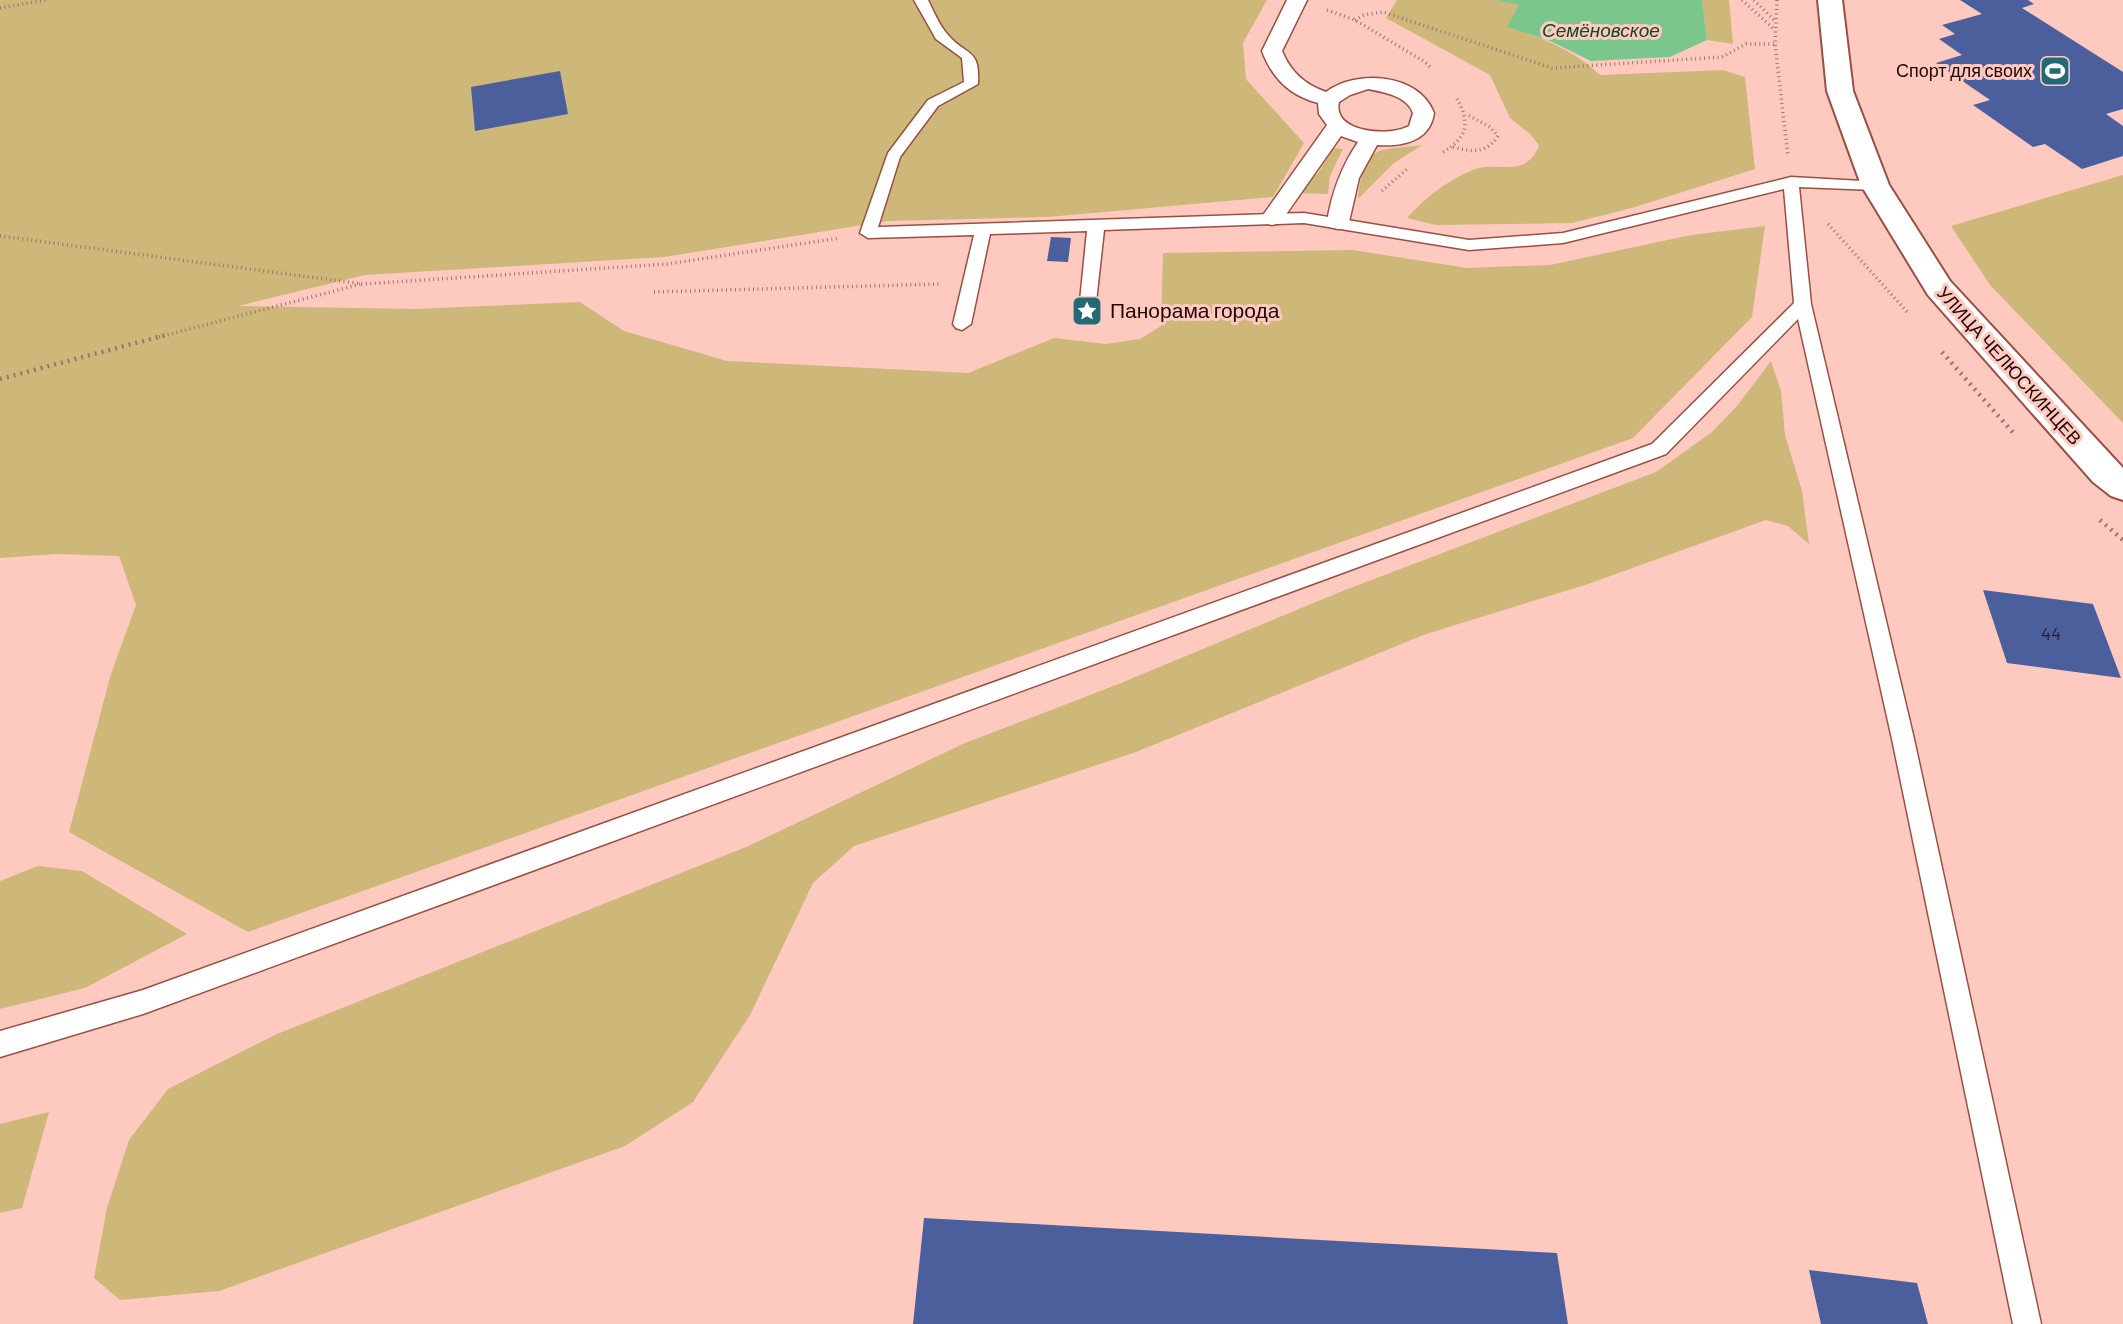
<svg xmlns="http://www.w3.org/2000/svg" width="2123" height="1324" font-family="Barlow,sans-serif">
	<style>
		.green { fill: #cdb779 }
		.water { fill: #7bc68c }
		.building { fill: #4c5f9d }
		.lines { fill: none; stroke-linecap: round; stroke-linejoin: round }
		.service-casing { stroke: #9a4f43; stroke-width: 3 }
		.pedestrian-casing { stroke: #9a4f43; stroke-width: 3 }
		.primary-casing { stroke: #9a4f43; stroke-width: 4 }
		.path-far1 { stroke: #9d736c; stroke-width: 3.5; stroke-dasharray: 1 3.5; stroke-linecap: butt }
		.path { stroke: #9d736c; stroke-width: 4.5; stroke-dasharray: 2 5; stroke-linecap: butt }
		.service { fill: #fff; fill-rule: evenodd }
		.pedestrian { fill: #fff; fill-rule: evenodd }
		.primary { fill: #fff; fill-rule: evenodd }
		.labels { text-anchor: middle; stroke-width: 6; stroke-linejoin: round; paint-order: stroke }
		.far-poi-label { font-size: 18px; fill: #220503; stroke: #fecac0; text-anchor: end }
		.far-street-label { font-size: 18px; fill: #220503; stroke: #fecac0 }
		.number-label { font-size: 18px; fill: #2c1c2a }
		.far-water-label { font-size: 19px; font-style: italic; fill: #0f4722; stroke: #fecac0 }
		.poi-label { font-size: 21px; fill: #220503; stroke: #fecac0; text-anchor: start }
	</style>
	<rect width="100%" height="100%" fill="#fecac0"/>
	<path class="green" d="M0 0H1267L1243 43 1246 79 1304 143 1273 197 1048 217 888 221 664 257 365 275 238 306 416 309 580 302 624 331 727 361 968 373 1054 338 1106 344 1140 339 1161 326 1163 253 1353 250 1467 268 1550 265 1691 235 1765 226 1752 317 1633 438 248 932 69 832 111 674 136 605 119 556 56 554 0 558Z
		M1397 0H1495L1520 5 1508 27C1544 39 1571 48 1600 75L1723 70 1745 77 1755 169 1632 208 1572 223 1436 225 1407 218C1426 197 1446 181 1473 170 1498 160 1526 180 1539 145L1529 133 1510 118 1490 75 1386 18Z
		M1702 0H1729L1733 44 1707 40Z
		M1422 145 1394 163 1358 199C1359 183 1364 155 1382 150 1395 147 1410 147 1422 145Z
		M1333 148 1343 149 1330 176 1328 194 1299 193 1319 172Z
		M2123 175V423L1990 285 1951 226Z
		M1771 361 1781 391 1785 435 1802 491 1809 544 1788 526 1766 520 1585 585 1426 634 1136 752 854 846 813 883 750 1015 693 1102 625 1146 219 1291 120 1300 94 1278 107 1208 129 1140 168 1089 277 1034 746 847 965 743 1116 685 1345 590 1656 472 1712 432 1737 406Z
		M38 866 82 871 187 934 85 988 0 1009V881Z
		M49 1112 22 1208 0 1213V1124Z"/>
	<path class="water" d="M1495 0H1702L1707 40 1670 57 1591 61 1550 41 1507 27 1519 5Z"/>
	<path class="building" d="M1960 0H2028L2034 4 2022 8 2123 72V109L2106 114 2123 126V156L2082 169 2045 144 2033 147 1973 105 1990 100 1936 63 1962 55 1939 39 1955 34 1942 25 1982 14Z
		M560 71 568 114 475 131 471 87Z
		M1051 237 1071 238 1068 262 1047 261Z
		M1983 590 2093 604 2121 678 2007 663Z
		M924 1218 1557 1253 1568 1324H913Z
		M1809 1270 1917 1283 1928 1324H1821Z"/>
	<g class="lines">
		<g class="service-casing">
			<path id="service" d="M914 0H928C934 12 939 25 948 35 967 57 980 47 978 84L938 106 900 157 878 227 1304 213 1469 240 1563 233 1791 177 1880 182 1883 185 1875 190 1799 187 1811 304 1914 739 2041 1324H2013L1892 739 1798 319 1666 454 143 1014 0 1057V1031L143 990 1652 444 1794 303 1784 189 1563 243 1469 250 1304 223 1104 230 1095 311 1087 317 1079 311 1087 231 990 234 971 324 962 330 956 328 953 324 974 235 868 238 860 233 888 153 928 100 964 82 962 58 936 39Z"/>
		</g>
		<g class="pedestrian-casing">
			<path id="pedestrian" d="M1287 0H1307L1282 51C1291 72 1304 84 1326 92 1356 69 1419 73 1434 113 1430 141 1403 147 1377 145L1359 178 1349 222 1346 227 1338 229 1330 227 1327 222C1332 192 1341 167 1358 142L1341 136 1280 223 1272 225 1264 223 1261 218 1327 125 1319 114 1318 103C1290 96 1272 78 1262 51ZM1368 89C1384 92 1407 96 1413 113L1409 126C1390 137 1332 133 1339 102L1350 95Z"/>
		</g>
		<g class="primary-casing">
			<path id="primary" d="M1818 0H1842L1853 91 1889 185 1950 281 2123 468V500L2111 496 2093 482 1928 295 1861 185 1827 91Z"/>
		</g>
		<path class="path-far1" d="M1742 0 1775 30
			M1754 0 1775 21
			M1777 0 1775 44 1788 156
			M0 8 46 0
			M1327 10 1355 20 1425 62 1432 69
			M1355 20 1364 15 1383 12 1552 68 1722 57 1746 44H1775
			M1453 147C1472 152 1486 154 1498 136L1490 127 1466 114
			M1443 152C1469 137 1470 121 1456 97
			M1382 191 1407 169
			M1828 224 1909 314
			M0 236 363 284 667 264 840 238
			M654 292 939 284
			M159 337 361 284"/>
		<path class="path" d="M1942 352 2015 435
			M0 379 166 335
			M2100 520 2123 540"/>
		<use href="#service" class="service"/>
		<use href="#pedestrian" class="pedestrian"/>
		<use href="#primary" class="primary"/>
	</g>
	<defs>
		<g id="stadium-square" transform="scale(1.575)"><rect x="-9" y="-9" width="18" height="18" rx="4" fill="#216a76" stroke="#fecac0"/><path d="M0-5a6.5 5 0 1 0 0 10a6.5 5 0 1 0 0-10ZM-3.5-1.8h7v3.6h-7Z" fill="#fff"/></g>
		<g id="sight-square" transform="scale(1.575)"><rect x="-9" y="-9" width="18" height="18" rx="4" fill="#216a76" stroke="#fecac0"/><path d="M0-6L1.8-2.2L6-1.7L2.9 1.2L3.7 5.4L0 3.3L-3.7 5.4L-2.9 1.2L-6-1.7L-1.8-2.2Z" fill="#fff"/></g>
	</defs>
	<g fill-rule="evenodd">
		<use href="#stadium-square" x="2055" y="71"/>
		<use href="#sight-square" x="1087" y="311"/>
	</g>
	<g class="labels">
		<g class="far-poi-label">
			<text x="2032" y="77">Спорт для своих</text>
		</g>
		<g class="far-street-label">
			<text transform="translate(2009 366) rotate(48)" y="6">УЛИЦА ЧЕЛЮСКИНЦЕВ</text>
		</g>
		<g class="number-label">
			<text x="2051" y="640">44</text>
		</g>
		<g class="far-water-label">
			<text x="1601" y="37">Семёновское</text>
		</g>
		<g class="poi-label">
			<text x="1110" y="318">Панорама города</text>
		</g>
	</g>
</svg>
